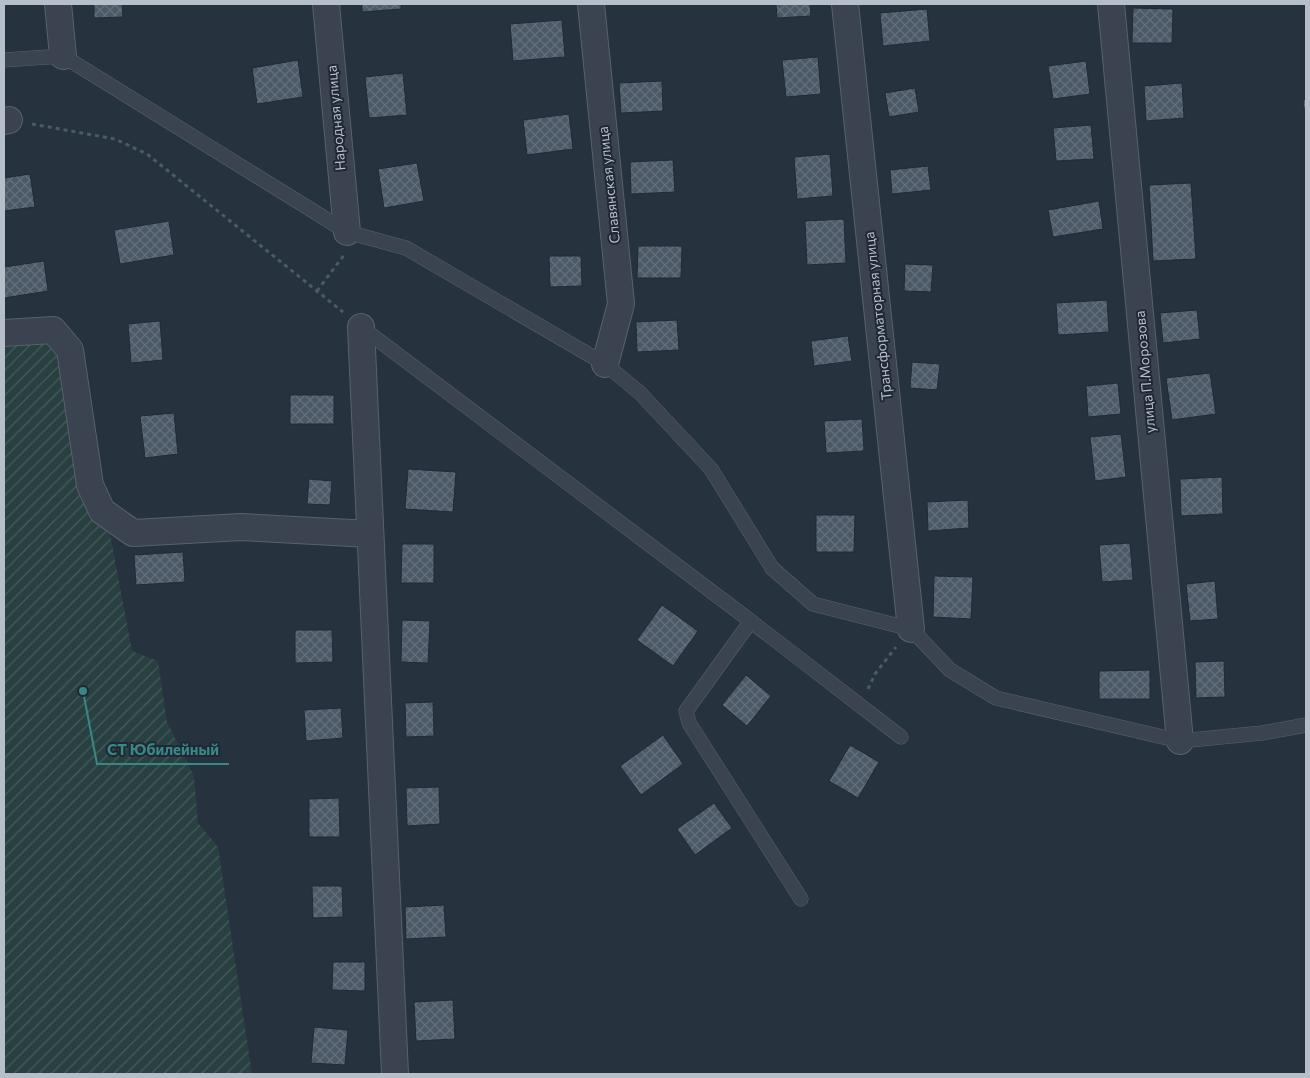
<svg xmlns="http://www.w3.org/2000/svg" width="1310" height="1078" font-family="Commissioner,sans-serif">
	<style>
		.garden { fill: url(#garden-furrows) }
		.building { fill: url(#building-cross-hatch); stroke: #212a36 }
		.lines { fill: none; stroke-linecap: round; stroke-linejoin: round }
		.lane-casing { stroke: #58616c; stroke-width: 15 }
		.street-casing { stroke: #58616c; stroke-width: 28 }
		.path { stroke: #485d5e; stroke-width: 3; stroke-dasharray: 4 4; stroke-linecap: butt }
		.lane { stroke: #3a434f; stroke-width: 14 }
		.street { stroke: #3a434f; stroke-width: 26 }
		.labels { text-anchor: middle; stroke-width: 4; stroke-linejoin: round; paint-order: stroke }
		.street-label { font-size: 14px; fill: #b6bec9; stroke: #1f2834 }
		.leader { fill: none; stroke: #398885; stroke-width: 2 }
		.callout-dot { fill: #398885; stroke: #1f2834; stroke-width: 2 }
		.callout-label { font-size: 15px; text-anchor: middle; font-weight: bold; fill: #398885; stroke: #1f2834; stroke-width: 4; stroke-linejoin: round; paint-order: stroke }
	</style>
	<defs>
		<pattern id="garden-furrows" width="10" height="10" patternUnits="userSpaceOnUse" patternTransform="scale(1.25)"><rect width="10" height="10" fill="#294041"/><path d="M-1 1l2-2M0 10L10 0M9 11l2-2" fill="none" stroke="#465a5b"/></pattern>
		<pattern id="building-cross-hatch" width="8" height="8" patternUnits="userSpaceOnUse" patternTransform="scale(1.25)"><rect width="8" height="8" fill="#4c5967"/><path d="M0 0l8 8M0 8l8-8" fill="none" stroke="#646f7b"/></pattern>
	</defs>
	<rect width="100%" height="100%" fill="#26323e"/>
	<path class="garden" d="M72 331 132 651 158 661 167 722 194 776 198 823 218 847 252 1074H4V339Z"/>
	<path class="building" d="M94 4H122L123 17 94 18Z
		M362 4H401V9L362 12Z
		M776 4H810L811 16 777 18Z
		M1133 8 1173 9 1172 43H1132Z
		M927 9 930 41 883 46 880 13Z
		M562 20 565 57 513 61 510 24Z
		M818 57 821 94 786 97 782 60Z
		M298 60 303 97 257 104 252 68Z
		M1086 61 1090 94 1053 99 1048 66Z
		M403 73 407 115 369 118 365 77Z
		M662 81 663 111 621 113 619 83Z
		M1182 83 1184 118 1146 121 1144 86Z
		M915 88 919 112 889 117 885 93Z
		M1306 99V125L1303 100Z
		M569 114 573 149 527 155 523 120Z
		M1091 125 1094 159 1056 161 1053 128Z
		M830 154 833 196 797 199 794 157Z
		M673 160 675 192 631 194 630 162Z
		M417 163 424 201 384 208 378 169Z
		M928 166 931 190 892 194 890 170Z
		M30 174 35 207 4 211V178Z
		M1191 183 1196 259 1153 261 1149 185Z
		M1099 201 1103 229 1053 237 1048 210Z
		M844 219 846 263 807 265 805 221Z
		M169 221 174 255 120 264 114 230Z
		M638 246H682L681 278H637Z
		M549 256H581L582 286 550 287Z
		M44 261 48 291 4 298V267Z
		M905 264 933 265 931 292 904 291Z
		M1107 300 1109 332 1058 335 1056 303Z
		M1197 310 1200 339 1163 343 1160 313Z
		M677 320 679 350 637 352 636 322Z
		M160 321 163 360 131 363 128 324Z
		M848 336 852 361 814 366 811 341Z
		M912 362 940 364 937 390 910 388Z
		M1210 373 1216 414 1172 420 1166 378Z
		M1118 383 1121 414 1088 417 1086 386Z
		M290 395H334V424H290Z
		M174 413 178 454 145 458 140 416Z
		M862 419 864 451 826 453 824 421Z
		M1121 434 1126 477 1095 481 1090 437Z
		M408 469 456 472 453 512 405 509Z
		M1222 477 1223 514 1181 516 1180 479Z
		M309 479 332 481 330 505 307 504Z
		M968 500 969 528 928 531 927 502Z
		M816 515H855L854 552H816Z
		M1130 543 1133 580 1102 582 1099 545Z
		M402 544H434V583H401Z
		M183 552 185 582 136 585 134 555Z
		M934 576 973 577 971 619 933 617Z
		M1215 581 1218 619 1190 621 1186 584Z
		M662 605 698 631 673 666 637 640Z
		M402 620 430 621 428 663 401 662Z
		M295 630H332L333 662 295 663Z
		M1224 661 1225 697 1196 698 1195 662Z
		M1150 670V699H1099V671Z
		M746 675 771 696 747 726 722 705Z
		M433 702 434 736 406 737 405 703Z
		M341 708 343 738 306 741 304 710Z
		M663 735 683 764 641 795 620 766Z
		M850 745 879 762 858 798 829 781Z
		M439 787 440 824 407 826 406 788Z
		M339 798 340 837H309V799Z
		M714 803 732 828 695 855 677 829Z
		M312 886H342L343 917 313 918Z
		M444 905 446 937 406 939 405 907Z
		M333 962H365V991L332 990Z
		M453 1000 455 1039 416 1041 414 1002Z
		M314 1027 348 1030 345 1065 311 1063Z"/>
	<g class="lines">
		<g class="lane-casing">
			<path id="lane" d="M4 60 63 56 347 232 406 248 605 364 640 393 711 469 772 568 813 604 911 629 950 670 996 698 1180 741 1262 733 1306 725
				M361 327 744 616 901 737
				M751 621 686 711 689 723 801 899"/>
		</g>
		<g class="street-casing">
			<path id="street" d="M58 4 63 56
				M326 4 347 232
				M591 4 621 304 605 364
				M845 4 911 629
				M1111 4 1180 741
				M4 121 9 120
				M361 327 395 1074
				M4 333 53 330 70 350 90 485 102 511 133 533 241 527 370 534"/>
		</g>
		<path class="path" d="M32 124 115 139 147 154 343 312
			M317 291 344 255
			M868 689 875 674 896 647"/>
		<use href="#lane" class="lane"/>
		<use href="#street" class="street"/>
	</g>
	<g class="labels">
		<g class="street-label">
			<text transform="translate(336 118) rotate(-95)" y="5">Народная улица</text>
			<text transform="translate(609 185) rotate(-96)" y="5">Славянская улица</text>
			<text transform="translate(878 316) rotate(-96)" y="5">Трансформаторная улица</text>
			<text transform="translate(1145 372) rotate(-95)" y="5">улица П.Морозова</text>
		</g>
	</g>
	<path class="leader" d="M83 691L97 764H229"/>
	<circle class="callout-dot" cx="83" cy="691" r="5"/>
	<g class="callout-label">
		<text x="163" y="755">СТ Юбилейный</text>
	</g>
	<rect width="1310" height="1078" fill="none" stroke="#b6bec9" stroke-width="10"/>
</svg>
